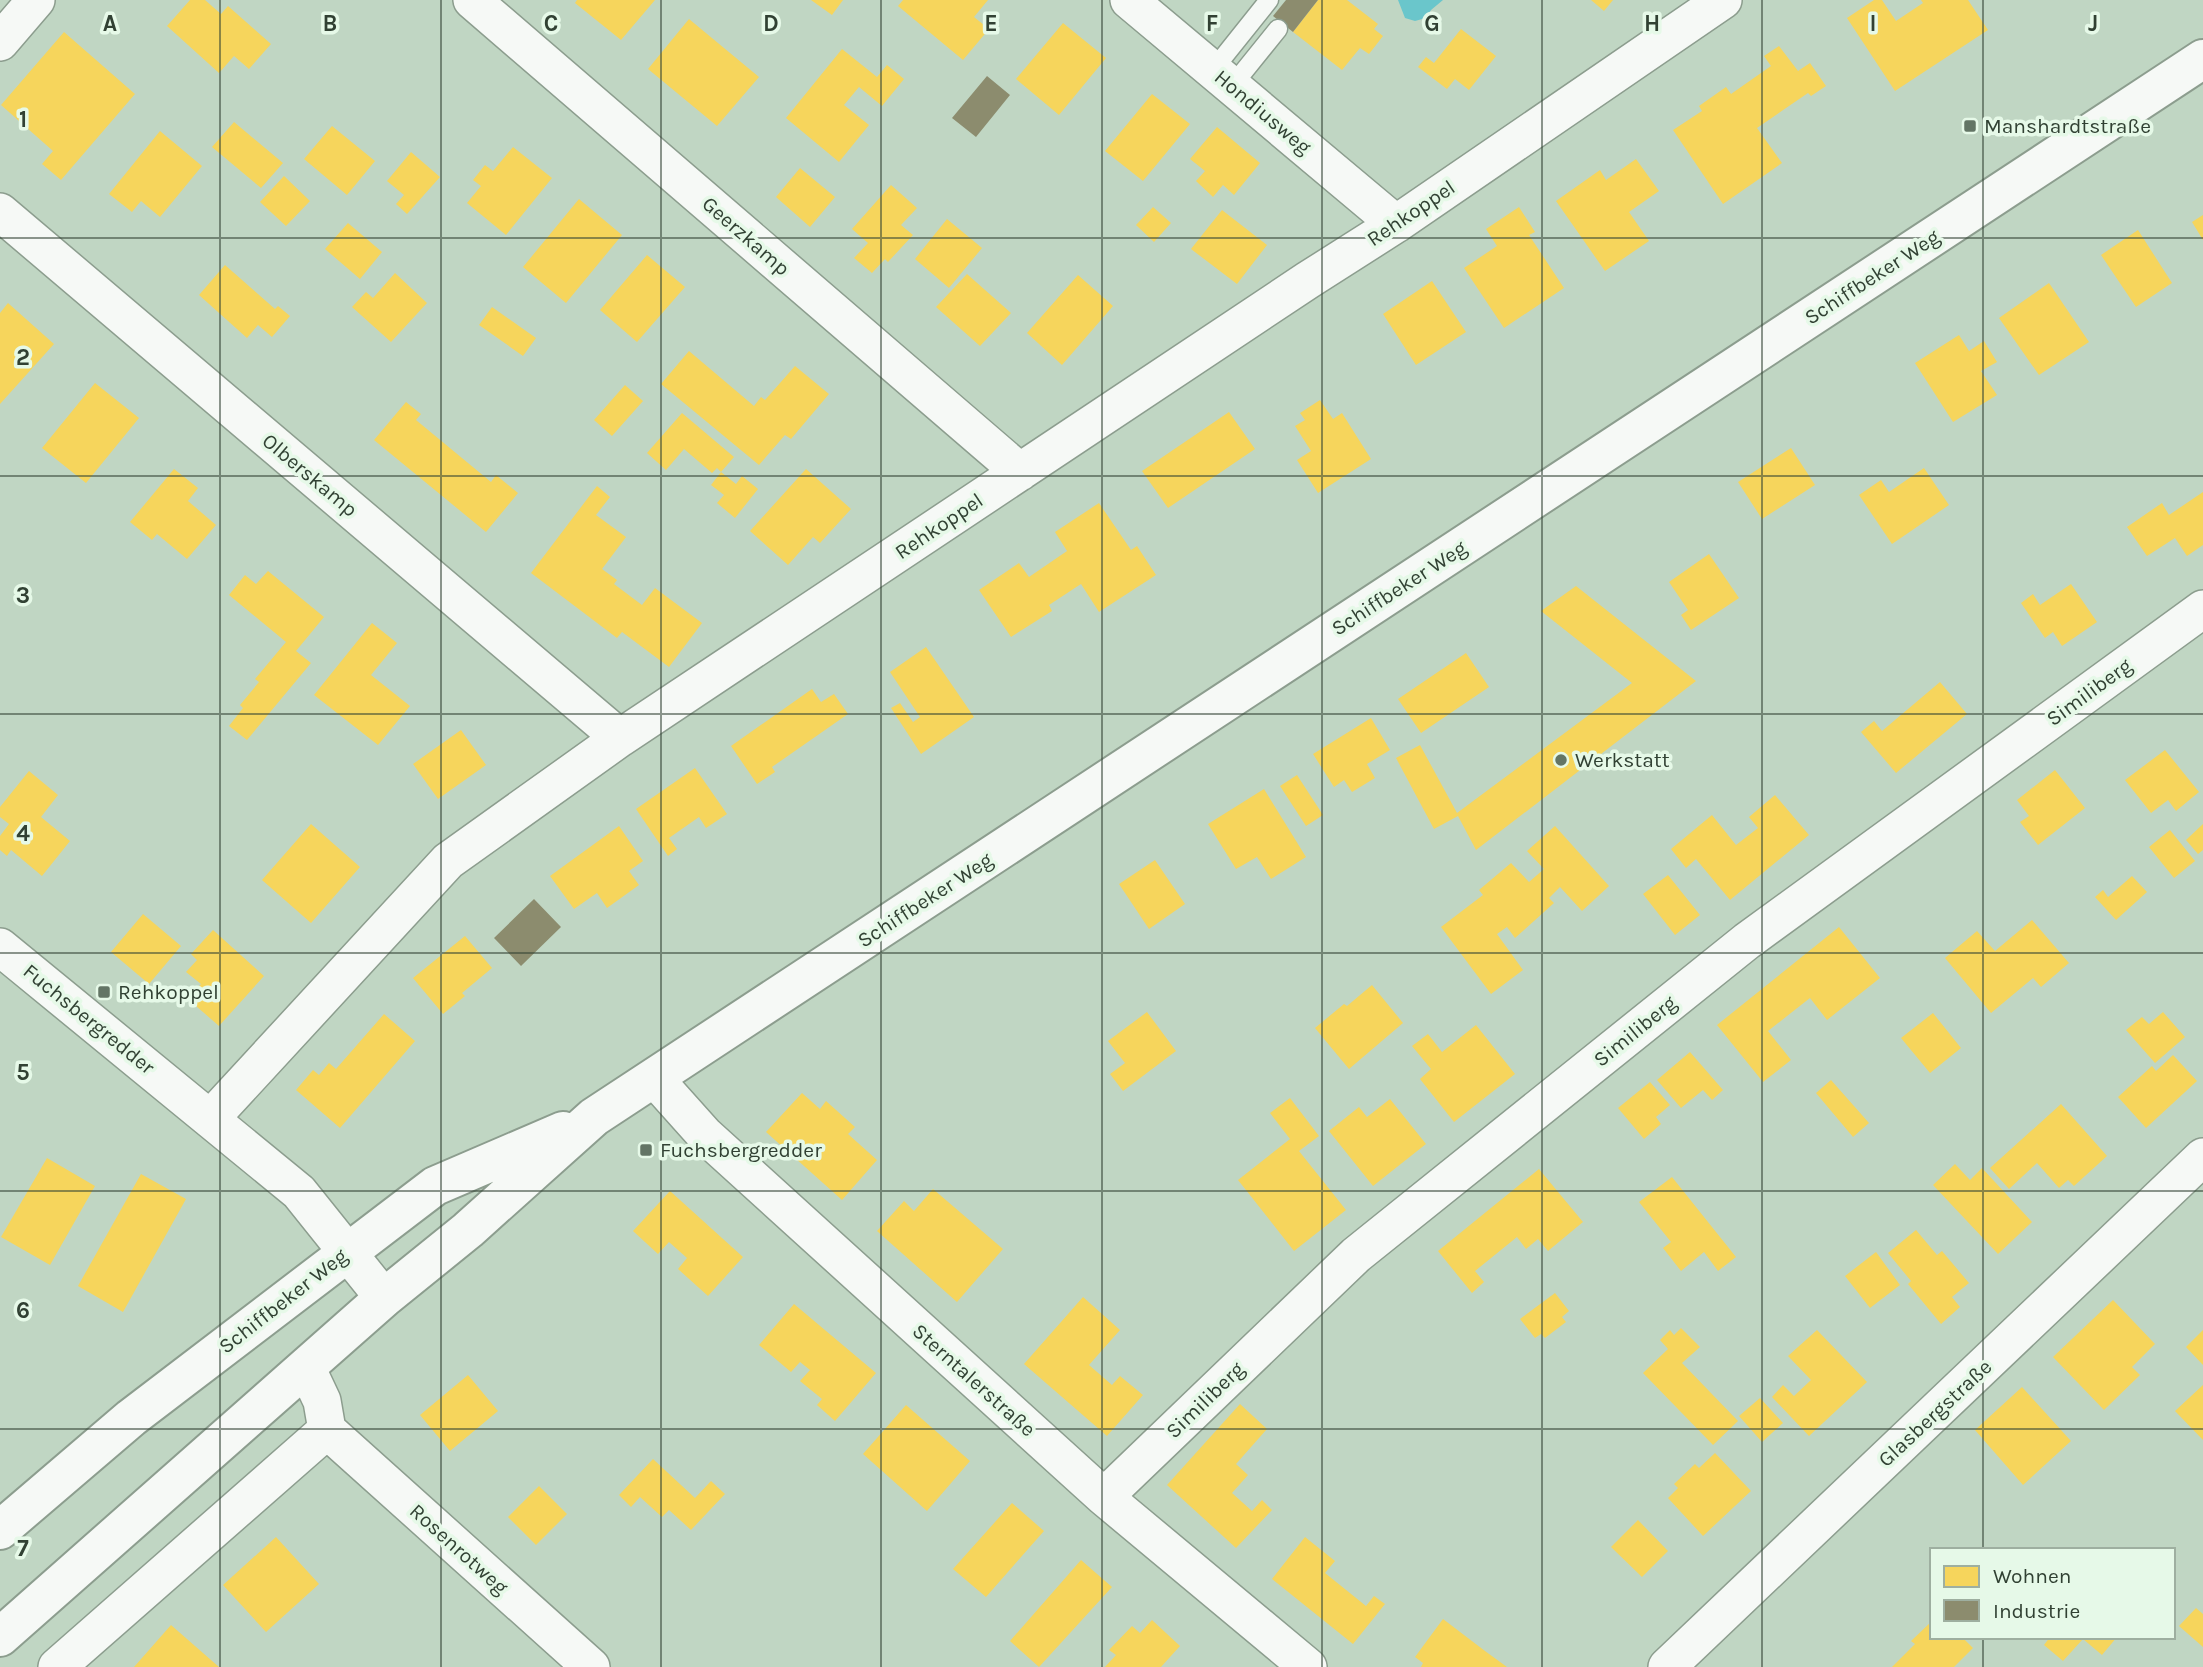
<svg xmlns="http://www.w3.org/2000/svg" width="2203" height="1667" font-family="Karla,sans-serif">
	<style>
		.water { fill: #6ac6cb }
		.homes { fill: #f6d55c }
		.industry { fill: #8c8c6e }
		.lines { fill: none; stroke-linecap: round; stroke-linejoin: round }
		.service-casing { stroke: #8c9d8e; stroke-width: 21 }
		.minor-casing { stroke: #8c9d8e; stroke-width: 40 }
		.secondary-casing { stroke: #8c9d8e; stroke-width: 42 }
		.service { stroke: #f6f9f6; stroke-width: 18 }
		.minor { stroke: #f6f9f6; stroke-width: 37 }
		.secondary { stroke: #f6f9f6; stroke-width: 38 }
		.grid { fill: none; stroke: #314133; stroke-width: 2; stroke-opacity: 0.55 }
		.poi-dot { fill: #637565; stroke: #e6f9e8; stroke-width: 2.5 }
		.labels { text-anchor: middle; stroke-width: 7; stroke-linejoin: round; paint-order: stroke }
		.street-label { font-size: 21px; fill: #314133; stroke: #e6f9e8 }
		.poi-label { font-size: 21px; fill: #314133; stroke: #e6f9e8; text-anchor: start }
		.grid-label { font-size: 23px; text-anchor: middle; font-weight: bold; fill: #314133; stroke: #e6f9e8; stroke-width: 7; stroke-linejoin: round; paint-order: stroke }
	</style>
	<rect width="100%" height="100%" fill="#c0d6c3"/>
	<path class="water" d="M1398 0H1443L1431 10 1426 18 1415 21 1405 18Z"/>
	<path class="homes" d="M190 0H205L221 14 228 6 271 44 249 69 234 56 219 73 167 26Z
		M577 0H655L621 40 575 3Z
		M811 0H843L832 15Z
		M903 0H988L974 17 989 29 963 60 898 6Z
		M1318 0H1347L1378 24 1374 29 1383 36 1369 54 1360 48 1342 70 1293 32Z
		M1591 0H1613L1604 11Z
		M1874 0H1882L1896 21 1923 3 1921 0H1968L1988 30 1895 91 1847 18Z
		M689 19 759 77 717 126 648 69Z
		M1063 23 1106 58 1059 115 1016 79Z
		M1461 29 1496 56 1469 90 1455 79 1447 89 1418 67 1426 57 1434 63Z
		M64 32 135 94 61 180 42 164 53 151 1 105Z
		M1779 46 1798 71 1810 63 1826 86 1811 96 1808 93 1757 128 1782 163 1723 204 1673 130 1702 111 1699 106 1726 87 1731 94 1771 66 1764 56Z
		M842 49 877 77 887 65 904 79 882 106 859 87 844 105 869 125 839 162 786 118Z
		M1152 94 1190 124 1143 181 1105 151Z
		M234 122 283 163 261 188 212 147Z
		M332 126 375 161 347 195 304 159Z
		M1217 127 1260 163 1234 195 1223 185 1213 197 1196 181 1205 171 1190 159Z
		M160 131 202 166 160 217 141 201 132 212 109 194Z
		M513 147 552 178 506 235 467 203 481 186 473 180 485 165 493 171Z
		M411 152 440 177 407 214 396 204 404 195 387 181Z
		M1636 159 1659 191 1629 212 1649 241 1605 271 1556 201 1600 170 1606 180Z
		M800 168 835 197 810 227 776 197Z
		M284 176 310 201 286 226 260 202Z
		M891 185 917 208 901 225 913 235 888 262 885 259 872 273 854 258 868 243 852 229Z
		M579 199 622 235 566 303 523 267Z
		M1153 207 1171 223 1154 242 1136 225Z
		M1519 207 1535 232 1529 235 1564 288 1504 328 1464 268 1497 246 1486 229Z
		M1222 210 1267 245 1237 284 1191 249Z
		M2203 215V240L2192 222Z
		M947 219 982 248 949 288 915 259Z
		M348 223 382 252 360 279 325 249Z
		M2138 230 2172 283 2136 307 2101 255Z
		M647 255 685 287 637 342 600 310Z
		M225 265 275 309 278 306 290 316 272 337 258 325 247 338 199 295Z
		M395 273 427 303 391 342 352 307 366 292 373 298Z
		M967 274 1011 313 980 346 936 307Z
		M1078 275 1113 306 1062 365 1027 333Z
		M1432 281 1466 332 1416 365 1383 314Z
		M2049 283 2089 342 2039 375 1999 318Z
		M8 303 54 344 0 404V313Z
		M492 307 536 338 523 356 479 325Z
		M1959 335 1969 351 1984 341 1997 362 1981 371 1997 395 1953 422 1915 363Z
		M689 351 754 406 761 397 765 400 795 366 829 394 791 439 785 435 759 465 661 384Z
		M95 383 139 418 86 483 42 448Z
		M625 385 643 401 612 436 594 420Z
		M1320 400 1333 419 1342 413 1371 459 1318 493 1297 460 1311 451 1295 426 1305 420 1300 413Z
		M406 402 421 414 416 420 491 482 496 475 518 493 486 532 374 440Z
		M1229 412 1255 449 1168 508 1142 471Z
		M682 413 734 457 721 472 717 468 712 473 684 449 666 470 647 453Z
		M1791 448 1815 485 1762 519 1738 482Z
		M1924 468 1949 505 1892 544 1859 495 1881 480 1889 492Z
		M174 469 198 488 188 501 216 525 187 559 157 534 152 540 130 522Z
		M806 469 851 509 820 543 813 537 788 565 750 531Z
		M721 472 736 484 742 476 758 489 735 518 717 503 724 495 711 485Z
		M597 486 610 497 596 515 626 537 602 569 617 580 614 584 642 605 655 588 702 623 669 667 622 632 617 638 531 573Z
		M2203 492V545L2187 556 2175 538 2147 556 2127 527 2162 503 2169 515Z
		M1099 503 1131 550 1137 546 1156 575 1099 612 1081 584 1049 605 1052 611 1011 637 979 590 1019 563 1029 577 1067 551 1055 532Z
		M1709 554 1739 598 1691 630 1681 615 1688 610 1669 582Z
		M268 571 324 617 296 651 311 663 247 740 229 726 243 708 240 705 259 682 255 679 286 642 229 595 245 575 256 584Z
		M2071 584 2097 622 2062 646 2053 632 2045 638 2021 603 2033 594 2040 605Z
		M1576 586 1696 681 1476 850 1458 816 1434 829 1396 758 1420 745 1457 813 1632 683 1541 611Z
		M372 623 397 643 371 675 410 706 378 745 314 695Z
		M926 647 974 717 921 754 891 708 900 703 913 722 920 717 890 672Z
		M1466 653 1489 687 1421 733 1398 699Z
		M1940 682 1967 714 1896 773 1861 732 1874 721 1882 731Z
		M812 689 821 702 834 694 848 714 772 767 775 772 757 784 731 746Z
		M1371 718 1390 750 1367 764 1375 778 1352 792 1344 780 1334 787 1313 754Z
		M461 730 486 765 438 799 413 764Z
		M2165 750 2199 792 2176 811 2168 800 2151 813 2125 780Z
		M695 768 727 814 706 828 699 817 669 838 677 849 668 856 636 809Z
		M2055 770 2085 808 2038 845 2020 822 2029 816 2017 800Z
		M29 771 58 795 41 817 70 841 42 876 11 850 7 856 0 850V836L9 824 0 817V807Z
		M1297 775 1323 815 1306 826 1280 786Z
		M1264 789 1306 857 1271 879 1257 857 1236 869 1208 824Z
		M1775 795 1809 835 1730 900 1696 859 1686 868 1671 849 1712 815 1736 845 1758 828 1749 817Z
		M311 824 360 867 311 923 262 880Z
		M2203 824V850L2198 854 2186 840Z
		M619 826 643 861 629 871 639 885 607 908 597 893 574 909 550 876Z
		M1555 826 1609 886 1582 911 1560 887 1549 898 1554 903 1515 938 1507 927 1497 934 1523 970 1491 994 1441 927 1483 895 1479 890 1511 863 1529 882 1544 869 1527 851Z
		M2170 830 2195 861 2174 878 2149 847Z
		M1155 860 1185 904 1149 929 1119 884Z
		M1668 875 1700 915 1675 935 1643 894Z
		M2132 876 2147 892 2116 920 2095 897 2103 890 2108 897Z
		M143 914 181 946 149 984 111 952Z
		M2032 920 2069 963 2041 987 2033 978 1991 1013 1945 958 1977 931 1995 951Z
		M1839 927 1880 978 1827 1020 1810 998 1768 1031 1791 1060 1763 1082 1717 1025Z
		M213 930 264 976 219 1026 188 999 201 984 186 972 197 960 191 954Z
		M465 936 492 968 462 993 465 996 443 1014 413 978Z
		M1372 985 1403 1023 1349 1069 1315 1028 1344 1004 1347 1006Z
		M1147 1012 1176 1051 1123 1091 1110 1074 1125 1063 1108 1041Z
		M2163 1012 2185 1037 2155 1063 2126 1030 2142 1017 2149 1024Z
		M1933 1013 1961 1048 1930 1073 1901 1038Z
		M384 1014 415 1041 340 1128 296 1090 313 1070 319 1075 329 1063 336 1069Z
		M1476 1025 1515 1074 1454 1122 1420 1079 1431 1069 1412 1046 1428 1034 1442 1052Z
		M1690 1052 1723 1090 1712 1100 1703 1090 1681 1108 1657 1080Z
		M2173 1055 2197 1081 2146 1128 2118 1097 2152 1066 2156 1071Z
		M1831 1080 1869 1123 1853 1137 1816 1093Z
		M1650 1082 1670 1105 1656 1117 1661 1124 1644 1139 1618 1108Z
		M802 1093 820 1109 826 1101 855 1127 848 1134 877 1160 842 1200 766 1132Z
		M1290 1098 1319 1136 1299 1151 1346 1210 1294 1251 1238 1180 1290 1139 1270 1113Z
		M1390 1099 1426 1144 1373 1186 1329 1131 1359 1107 1367 1117Z
		M2061 1104 2107 1156 2074 1186 2068 1180 2059 1188 2037 1163 2009 1189 1990 1168Z
		M47 1158 95 1186 50 1265 1 1237Z
		M1955 1164 1970 1180 1982 1168 2032 1222 1998 1254 1933 1185Z
		M1539 1169 1583 1222 1548 1251 1538 1239 1526 1249 1517 1237 1475 1271 1484 1282 1472 1293 1438 1251Z
		M141 1174 186 1199 123 1312 78 1286Z
		M1672 1177 1736 1257 1718 1271 1704 1252 1681 1271 1663 1248 1671 1242 1639 1202Z
		M933 1189 1003 1249 957 1302 877 1231 904 1201 914 1211Z
		M670 1191 743 1257 708 1296 678 1269 687 1258 669 1242 658 1254 633 1231Z
		M1916 1230 1937 1255 1942 1251 1969 1283 1952 1297 1960 1307 1941 1324 1908 1284 1911 1281 1888 1253Z
		M1876 1252 1900 1285 1870 1308 1845 1276Z
		M1555 1293 1569 1311 1562 1317 1566 1322 1545 1338 1541 1334 1535 1338 1520 1319Z
		M1083 1297 1120 1330 1089 1365 1112 1385 1120 1376 1143 1395 1107 1436 1024 1364Z
		M2113 1300 2155 1344 2132 1367 2140 1375 2104 1410 2053 1357Z
		M794 1304 876 1373 835 1421 817 1405 822 1399 800 1381 810 1370 800 1362 791 1372 759 1345Z
		M1681 1328 1700 1347 1682 1363 1738 1421 1713 1445 1643 1373 1668 1349 1660 1340 1670 1330 1674 1335Z
		M1817 1330 1867 1382 1809 1436 1772 1397 1783 1385 1794 1396 1811 1380 1788 1356Z
		M2203 1330V1365L2186 1347Z
		M468 1375 498 1411 450 1451 420 1415Z
		M2203 1385V1440L2175 1411Z
		M2022 1387 2071 1441 2023 1485 1975 1430Z
		M1760 1398 1783 1423 1762 1442 1739 1416Z
		M1240 1404 1267 1429 1236 1464 1248 1475 1232 1493 1252 1511 1262 1500 1272 1510 1236 1548 1167 1485Z
		M906 1405 970 1461 927 1511 863 1454Z
		M1715 1453 1751 1491 1703 1536 1668 1498 1678 1488 1674 1484 1695 1464 1699 1468Z
		M653 1459 695 1498 711 1481 725 1494 691 1530 669 1510 662 1517 640 1497 631 1507 619 1495Z
		M539 1486 567 1514 536 1545 508 1517Z
		M1012 1503 1044 1531 986 1597 953 1569Z
		M1638 1520 1668 1551 1642 1577 1611 1547Z
		M276 1537 319 1584 266 1632 223 1585Z
		M1305 1537 1335 1561 1325 1573 1366 1606 1374 1596 1385 1604 1353 1644 1272 1579Z
		M1081 1560 1112 1587 1039 1667 1010 1641Z
		M2196 1608 2203 1614V1647L2179 1626Z
		M1443 1619 1485 1651 1507 1667H1421L1423 1663 1415 1657Z
		M1152 1620 1180 1646 1161 1667H1105L1116 1655 1109 1650 1132 1626 1140 1633Z
		M1932 1621V1637H1962L1973 1648 1954 1667H1892L1915 1644 1911 1641Z
		M171 1625 219 1667H134Z
		M2050 1637H2117L2102 1655 2083 1639 2063 1661 2044 1645Z"/>
	<path class="industry" d="M1286 0H1318L1293 32 1273 16Z
		M987 76 1010 95 976 137 952 118Z
		M534 899 561 927 521 966 494 938Z"/>
	<g class="lines">
		<g class="service-casing">
			<path id="service" d="M1213 70 1269 0
				M1232 86 1278 29"/>
		</g>
		<g class="minor-casing">
			<path id="minor" d="M472 0 1020 472
				M1129 0 1396 224
				M0 42 36 0
				M0 212 620 738
				M0 947 299 1192 384 1298
				M654 1078 705 1135 1104 1497 1308 1667
				M211 1118 448 861 620 738 1308 280 1396 224 1723 0
				M327 1430 591 1667
				M1104 1497 1356 1255 1747 941 2203 609
				M57 1667 327 1430 322 1401 306 1367
				M1667 1667 2203 1157"/>
		</g>
		<g class="secondary-casing">
			<path id="secondary" d="M0 1530 131 1418 435 1186 563 1131
				M0 1637 384 1298 468 1230 594 1117 2203 59"/>
		</g>
		<use href="#service" class="service"/>
		<use href="#minor" class="minor"/>
		<use href="#secondary" class="secondary"/>
	</g>
	<path class="grid" d="M220 0V1667M441 0V1667M661 0V1667M881 0V1667M1102 0V1667M1322 0V1667M1542 0V1667M1762 0V1667M1983 0V1550M0 238H2203M0 476H2203M0 714H2203M0 953H2203M0 1191H2203M0 1429H2203M1983 1637V1667"/>
	<g class="poi-dot">
		<rect x="1963" y="119" width="14" height="14" rx="3.5"/>
		<circle cx="1561" cy="760" r="7"/>
		<rect x="97" y="985" width="14" height="14" rx="3.5"/>
		<rect x="639" y="1143" width="14" height="14" rx="3.5"/>
	</g>
	<g class="labels">
		<g class="street-label">
			<text transform="translate(1263 112) rotate(40)" y="7">Hondiusweg</text>
			<text transform="translate(1411 213) rotate(-34)" y="7">Rehkoppel</text>
			<text transform="translate(746 236) rotate(41)" y="7">Geerzkamp</text>
			<text transform="translate(1872 277) rotate(-33)" y="7">Schiffbeker Weg</text>
			<text transform="translate(310 475) rotate(40)" y="7">Olberskamp</text>
			<text transform="translate(939 526) rotate(-34)" y="7">Rehkoppel</text>
			<text transform="translate(1399 588) rotate(-33)" y="7">Schiffbeker Weg</text>
			<text transform="translate(2089 692) rotate(-36)" y="7">Similiberg</text>
			<text transform="translate(925 900) rotate(-33)" y="7">Schiffbeker Weg</text>
			<text transform="translate(89 1019) rotate(39)" y="7">Fuchsbergredder</text>
			<text transform="translate(1635 1031) rotate(-39)" y="7">Similiberg</text>
			<text transform="translate(283 1301) rotate(-38)" y="7">Schiffbeker Weg</text>
			<text transform="translate(974 1380) rotate(42)" y="7">Sterntalerstraße</text>
			<text transform="translate(1205 1400) rotate(-44)" y="7">Similiberg</text>
			<text transform="translate(1935 1413) rotate(-43)" y="7">Glasbergstraße</text>
			<text transform="translate(459 1549) rotate(42)" y="7">Rosenrotweg</text>
		</g>
		<g class="poi-label">
			<text x="1984" y="133">Manshardtstraße</text>
			<text x="1575" y="767">Werkstatt</text>
			<text x="118" y="999">Rehkoppel</text>
			<text x="660" y="1157">Fuchsbergredder</text>
		</g>
	</g>
	<g class="grid-label">
		<text x="110" y="31">A</text>
		<text x="330" y="31">B</text>
		<text x="551" y="31">C</text>
		<text x="771" y="31">D</text>
		<text x="991" y="31">E</text>
		<text x="1212" y="31">F</text>
		<text x="1432" y="31">G</text>
		<text x="1652" y="31">H</text>
		<text x="1873" y="31">I</text>
		<text x="2093" y="31">J</text>
		<text x="23" y="127">1</text>
		<text x="23" y="365">2</text>
		<text x="23" y="603">3</text>
		<text x="23" y="841">4</text>
		<text x="23" y="1080">5</text>
		<text x="23" y="1318">6</text>
		<text x="23" y="1556">7</text>
	</g>
	<rect x="1930" y="1548" width="245" height="91" fill="#e6f9e8" stroke="#9eafa0" stroke-width="2"/>
	<rect x="1944" y="1566" width="35" height="21" fill="#f6d55c" stroke="#9eafa0" stroke-width="2"/>
	<text x="1993" y="1583" font-size="21" fill="#314133">Wohnen</text>
	<rect x="1944" y="1600" width="35" height="21" fill="#8c8c6e" stroke="#9eafa0" stroke-width="2"/>
	<text x="1993" y="1618" font-size="21" fill="#314133">Industrie</text>
</svg>
